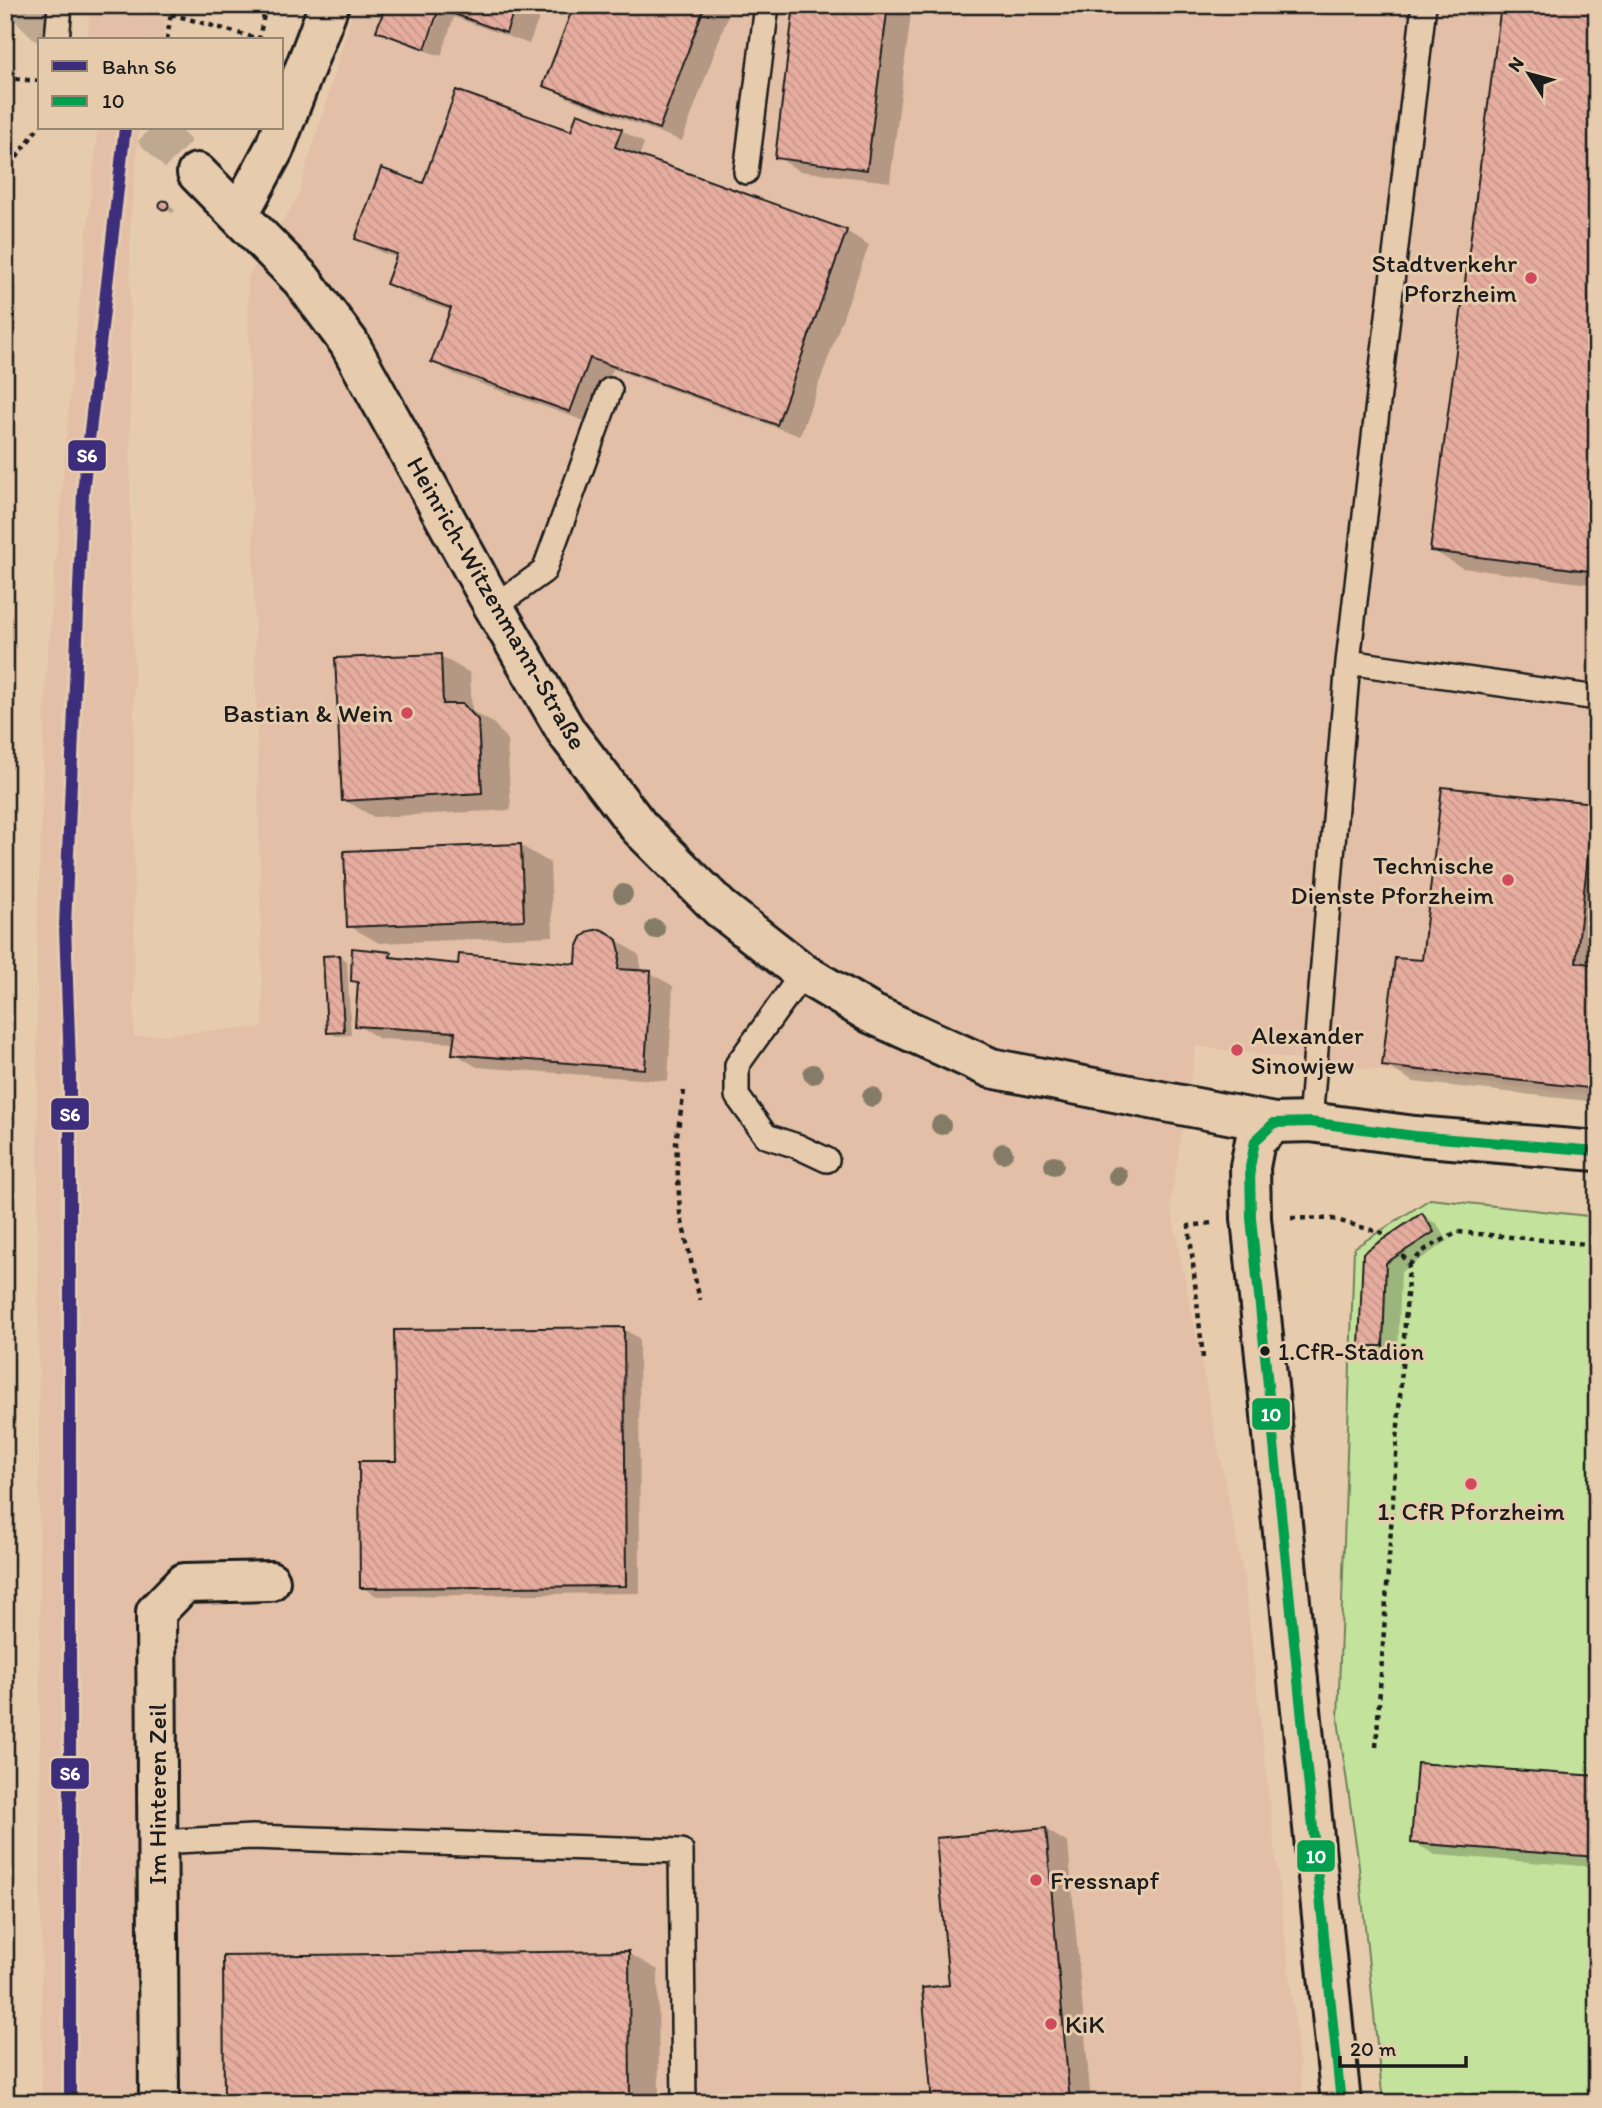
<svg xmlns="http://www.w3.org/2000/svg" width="1602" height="2108" font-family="Itim,sans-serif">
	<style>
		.built { fill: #e2bfa6 }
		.garden { fill: #c3e39c; stroke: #70805c; stroke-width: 2 }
		.shadow { fill: #0003 }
		.building { fill: url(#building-back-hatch); stroke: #1c1c1c; stroke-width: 2 }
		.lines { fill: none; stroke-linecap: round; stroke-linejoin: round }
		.secondary-tunnel { stroke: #bea890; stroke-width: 38; stroke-dasharray: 38 19; stroke-linecap: butt }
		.lane-casing { stroke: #1c1c1c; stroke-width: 28 }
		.street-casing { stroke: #1c1c1c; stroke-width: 44 }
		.secondary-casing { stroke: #1c1c1c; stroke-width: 44 }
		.path { stroke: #1c1c1c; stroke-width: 4.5; stroke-dasharray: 5 5; stroke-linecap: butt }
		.lane { stroke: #e6cbad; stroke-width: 23 }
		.street { stroke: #e6cbad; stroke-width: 38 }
		.secondary { stroke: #e6cbad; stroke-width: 38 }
		.bus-1-casing { stroke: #e6cbad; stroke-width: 16 }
		.bus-1 { stroke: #019f4e; stroke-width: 10 }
		.rail-1-casing { stroke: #e6cbad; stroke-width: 18 }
		.rail-1 { stroke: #3d2d7c; stroke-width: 12 }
		.tree { fill: #857b68 }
		.poi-dot { fill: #d1495b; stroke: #e6cbad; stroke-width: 2.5 }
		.bus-dot { fill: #1c1c1c; stroke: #e6cbad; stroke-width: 2.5 }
		.labels { text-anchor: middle; stroke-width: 6; stroke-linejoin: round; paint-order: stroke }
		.bus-label { font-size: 24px; fill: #1c1c1c; stroke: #e6cbad; text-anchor: start }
		.poi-label { font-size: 26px; fill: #1c1c1c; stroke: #e6cbad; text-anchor: end }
		.street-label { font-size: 26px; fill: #1c1c1c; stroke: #e6cbad }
		.line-badge { stroke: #e6cbad; stroke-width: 2.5 }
		.badge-label { font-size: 19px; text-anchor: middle; font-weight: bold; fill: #fff }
	</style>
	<defs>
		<pattern id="building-back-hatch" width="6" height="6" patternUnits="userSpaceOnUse" patternTransform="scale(1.75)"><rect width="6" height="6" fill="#e6ad9f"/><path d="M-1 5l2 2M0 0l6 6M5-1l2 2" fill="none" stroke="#c59488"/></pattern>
	</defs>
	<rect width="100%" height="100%" fill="#e6cbad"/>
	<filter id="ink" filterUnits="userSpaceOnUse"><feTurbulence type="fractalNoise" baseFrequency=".0143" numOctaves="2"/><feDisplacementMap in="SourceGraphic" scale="14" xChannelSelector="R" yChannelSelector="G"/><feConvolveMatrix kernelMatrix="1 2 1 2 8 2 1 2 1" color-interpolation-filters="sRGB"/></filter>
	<g filter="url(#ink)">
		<path class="built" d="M91 5H167L163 40H87Z
			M355 5H1597V1096L1383 1071 1196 1046 1170 1204 1244 1579 1304 2103H42L37 947 46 677 71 384 98 128H139L130 225V506L134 672V1037L263 1027 248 277 297 199Z"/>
		<path class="garden" d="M1430 1199 1597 1217V2103H1383L1358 1858 1338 1720 1354 1248Z"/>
		<path class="shadow" d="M387 5H544L529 44 454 17 441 56 426 51 440 12H437L423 50 394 39 378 30Z
			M575 5H732L682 141 568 98 545 85Z
			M796 5H912L890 182 799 171 777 157Z
			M1597 5V585L1462 568 1432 550Z
			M621 130 644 143 639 157 846 231 869 245 800 436 613 369 593 424 456 375 433 362 451 311 411 297 388 284 398 258 380 252 358 238 424 186 572 133Z
			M165 203 172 207 175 211 172 213 165 209 162 205Z
			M440 656 470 673 472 711 493 723 507 739 511 810 374 817 344 800Z
			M1593 805 1597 806V1102L1414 1082 1384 1065 1424 962Z
			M520 845 550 863 553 936 379 943 349 926Z
			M608 934 639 955 642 972 650 973 673 986 668 1081 477 1067 454 1053 455 1043 380 1039 357 1025 359 984 352 980 390 954 401 960 460 966 578 965Z
			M340 957 347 961 351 1035 336 1036 329 1032Z
			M1422 1215 1437 1224 1448 1241 1401 1272 1398 1354H1376L1361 1345 1365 1253Z
			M623 1329 639 1338 640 1593 377 1596 361 1587 397 1463Z
			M1597 1778V1867L1435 1855 1413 1842Z
			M1045 1829 1068 1843 1091 2103H934L951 1987Z
			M628 1953 658 1970 659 2103H228Z"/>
		<path class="building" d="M386 5H430L439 9 425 49 376 31Z
			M430 5H516L506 33Z
			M574 5H705L659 129 543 86Z
			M794 5H888L867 170 775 158Z
			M1501 5H1597V572L1430 551Z
			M456 90 571 131 577 113 622 129 615 147 847 230 777 425 590 358 570 412 431 362 451 308 386 284 397 254 355 239 381 168 423 183Z
			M159.5 205a4.5 4.5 0 1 1 9 0a4.5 4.5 0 1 1-9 0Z
			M441 654 443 704H463L478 720 482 793 342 801 335 658Z
			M1442 787 1594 803 1576 962 1597 965V1089L1382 1066 1395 958 1422 960Z
			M521 844 524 920 347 927 344 851Z
			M600 929 609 933 617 940 620 952 618 969 651 971 645 1069 452 1054 455 1032 355 1026 358 982 351 981 352 948 391 952 390 957 458 964 459 954 576 964 577 948 582 937 590 931Z
			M340 955 344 1032 327 1033 323 956Z
			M1422 1213 1434 1232 1386 1263 1383 1346H1359L1363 1253Z
			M624 1327 626 1586 360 1588 359 1461H396L394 1330Z
			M1417 1763 1597 1776V1857L1411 1843Z
			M1046 1828 1070 2103H932L922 1988 949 1985 936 1838Z
			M629 1951 630 2103H224L223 1956Z"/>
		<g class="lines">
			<path class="secondary-tunnel" d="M26 5 62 40
				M151 128 197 173"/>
			<g class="lane-casing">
				<path id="lane" d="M57 40 60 5
					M746 172 767 5
					M494 607 544 571 610 390
					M1348 662 1424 5
					M803 973 737 1065V1096L766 1136 797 1146 827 1160
					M1310 1122 1348 662 1597 698
					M158 1842 252 1837 681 1851 684 2103"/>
			</g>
			<g class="street-casing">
				<path id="street" d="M239 214 274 149 329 5
					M1274 1123 1255 1141 1250 1167 1251 1218 1341 2103
					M159 2103 156 1612 184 1583 270 1581"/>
			</g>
			<g class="secondary-casing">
				<path id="secondary" d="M197 173 302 280 349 343 494 607 567 733 639 827 720 908 803 973 872 1014 991 1068 1274 1123 1310 1122 1415 1136 1597 1151"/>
			</g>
			<path class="path" d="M171 14 259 39 266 5
				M167 40 172 5
				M5 78 40 81
				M5 174 40 125
				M684 1091 676 1142 680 1213 700 1300
				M1291 1218 1333 1219 1389 1235
				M1409 1265 1426 1249 1458 1232 1597 1245
				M1203 1358 1189 1226 1212 1223
				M1376 1747 1409 1265 1401 1253"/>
			<use href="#lane" class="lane"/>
			<use href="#street" class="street"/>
			<use href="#secondary" class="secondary"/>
			<g class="bus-1-casing">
				<path id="bus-1" d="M1274 1123 1255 1141 1250 1167 1251 1218 1341 2103
					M1274 1123 1310 1122 1415 1136 1597 1151"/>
			</g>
			<use href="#bus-1" class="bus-1"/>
			<g class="rail-1-casing">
				<path id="rail-1" d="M70 2103V1066L65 926 83 492 125 128"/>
			</g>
			<use href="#rail-1" class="rail-1"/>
		</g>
		<g class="tree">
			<circle cx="623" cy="894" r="10"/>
			<circle cx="655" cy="929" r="10"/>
			<circle cx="813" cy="1074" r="10"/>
			<circle cx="872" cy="1097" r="10"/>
			<circle cx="941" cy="1125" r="10"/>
			<circle cx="1003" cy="1153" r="10"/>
			<circle cx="1054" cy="1165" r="10"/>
			<circle cx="1118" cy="1176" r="10"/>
		</g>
	</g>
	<g class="poi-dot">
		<circle cx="1531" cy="278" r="7"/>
		<circle cx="407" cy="713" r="7"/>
		<circle cx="1508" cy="880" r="7"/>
		<circle cx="1237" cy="1050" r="7"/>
		<circle cx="1471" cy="1484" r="7"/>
		<circle cx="1036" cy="1880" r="7"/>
		<circle cx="1051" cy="2024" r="7"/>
	</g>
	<circle class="bus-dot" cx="1265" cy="1351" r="6"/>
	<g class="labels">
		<g class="bus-label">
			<text x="1278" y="1360">1.CfR-Stadion</text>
		</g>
		<g class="poi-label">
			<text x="1517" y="272">Stadtverkehr<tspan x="1517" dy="30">Pforzheim</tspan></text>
			<text x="393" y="722">Bastian &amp; Wein</text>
			<text x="1494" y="874">Technische<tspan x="1494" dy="30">Dienste Pforzheim</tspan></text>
			<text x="1251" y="1044" text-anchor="start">Alexander<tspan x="1251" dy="30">Sinowjew</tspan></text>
			<text x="1471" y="1520" text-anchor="middle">1. CfR Pforzheim</text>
			<text x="1050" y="1889" text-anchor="start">Fressnapf</text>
			<text x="1065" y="2033" text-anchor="start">KiK</text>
		</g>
		<g class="street-label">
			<text transform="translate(497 603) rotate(60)" y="9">Heinrich-Witzenmann-Straße</text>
			<text transform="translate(157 1794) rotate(-90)" y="9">Im Hinteren Zeil</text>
		</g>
	</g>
	<g class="line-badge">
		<rect x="67" y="439" width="40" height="33" rx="7" fill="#3d2d7c"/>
		<rect x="50" y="1097" width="40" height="34" rx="7" fill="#3d2d7c"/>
		<rect x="1251" y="1397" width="40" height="34" rx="7" fill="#019f4e"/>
		<rect x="50" y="1757" width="40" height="33" rx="7" fill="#3d2d7c"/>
		<rect x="1296" y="1839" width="40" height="34" rx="7" fill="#019f4e"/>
	</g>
	<g class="badge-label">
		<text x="87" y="462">S6</text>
		<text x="70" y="1121">S6</text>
		<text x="1271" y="1421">10</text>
		<text x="70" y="1780">S6</text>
		<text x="1316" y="1863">10</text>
	</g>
	<rect width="1602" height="2108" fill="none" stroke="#e6cbad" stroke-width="28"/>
	<rect x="14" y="14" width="1574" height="2080" fill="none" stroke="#1c1c1c" stroke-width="2.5" filter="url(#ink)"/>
	<rect x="38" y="38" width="245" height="91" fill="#e6cbad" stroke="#958573" stroke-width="2"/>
	<rect x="52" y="61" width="35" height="10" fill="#3d2d7c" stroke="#958573" stroke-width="2"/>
	<text x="102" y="74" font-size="21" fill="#1c1c1c">Bahn S6</text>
	<rect x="52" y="96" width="35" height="10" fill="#019f4e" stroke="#958573" stroke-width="2"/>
	<text x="102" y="108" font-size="21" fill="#1c1c1c">10</text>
	<g transform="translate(1529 74) rotate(306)" stroke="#e6cbad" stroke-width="5" paint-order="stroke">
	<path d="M0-5L12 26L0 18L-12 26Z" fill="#1c1c1c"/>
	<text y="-10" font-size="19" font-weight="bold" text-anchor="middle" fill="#1c1c1c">N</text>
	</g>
	<path d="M1340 2056v10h126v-10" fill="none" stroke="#1c1c1c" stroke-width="3.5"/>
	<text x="1350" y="2056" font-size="21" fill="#1c1c1c" stroke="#e6cbad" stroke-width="5" paint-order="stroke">20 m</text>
</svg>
